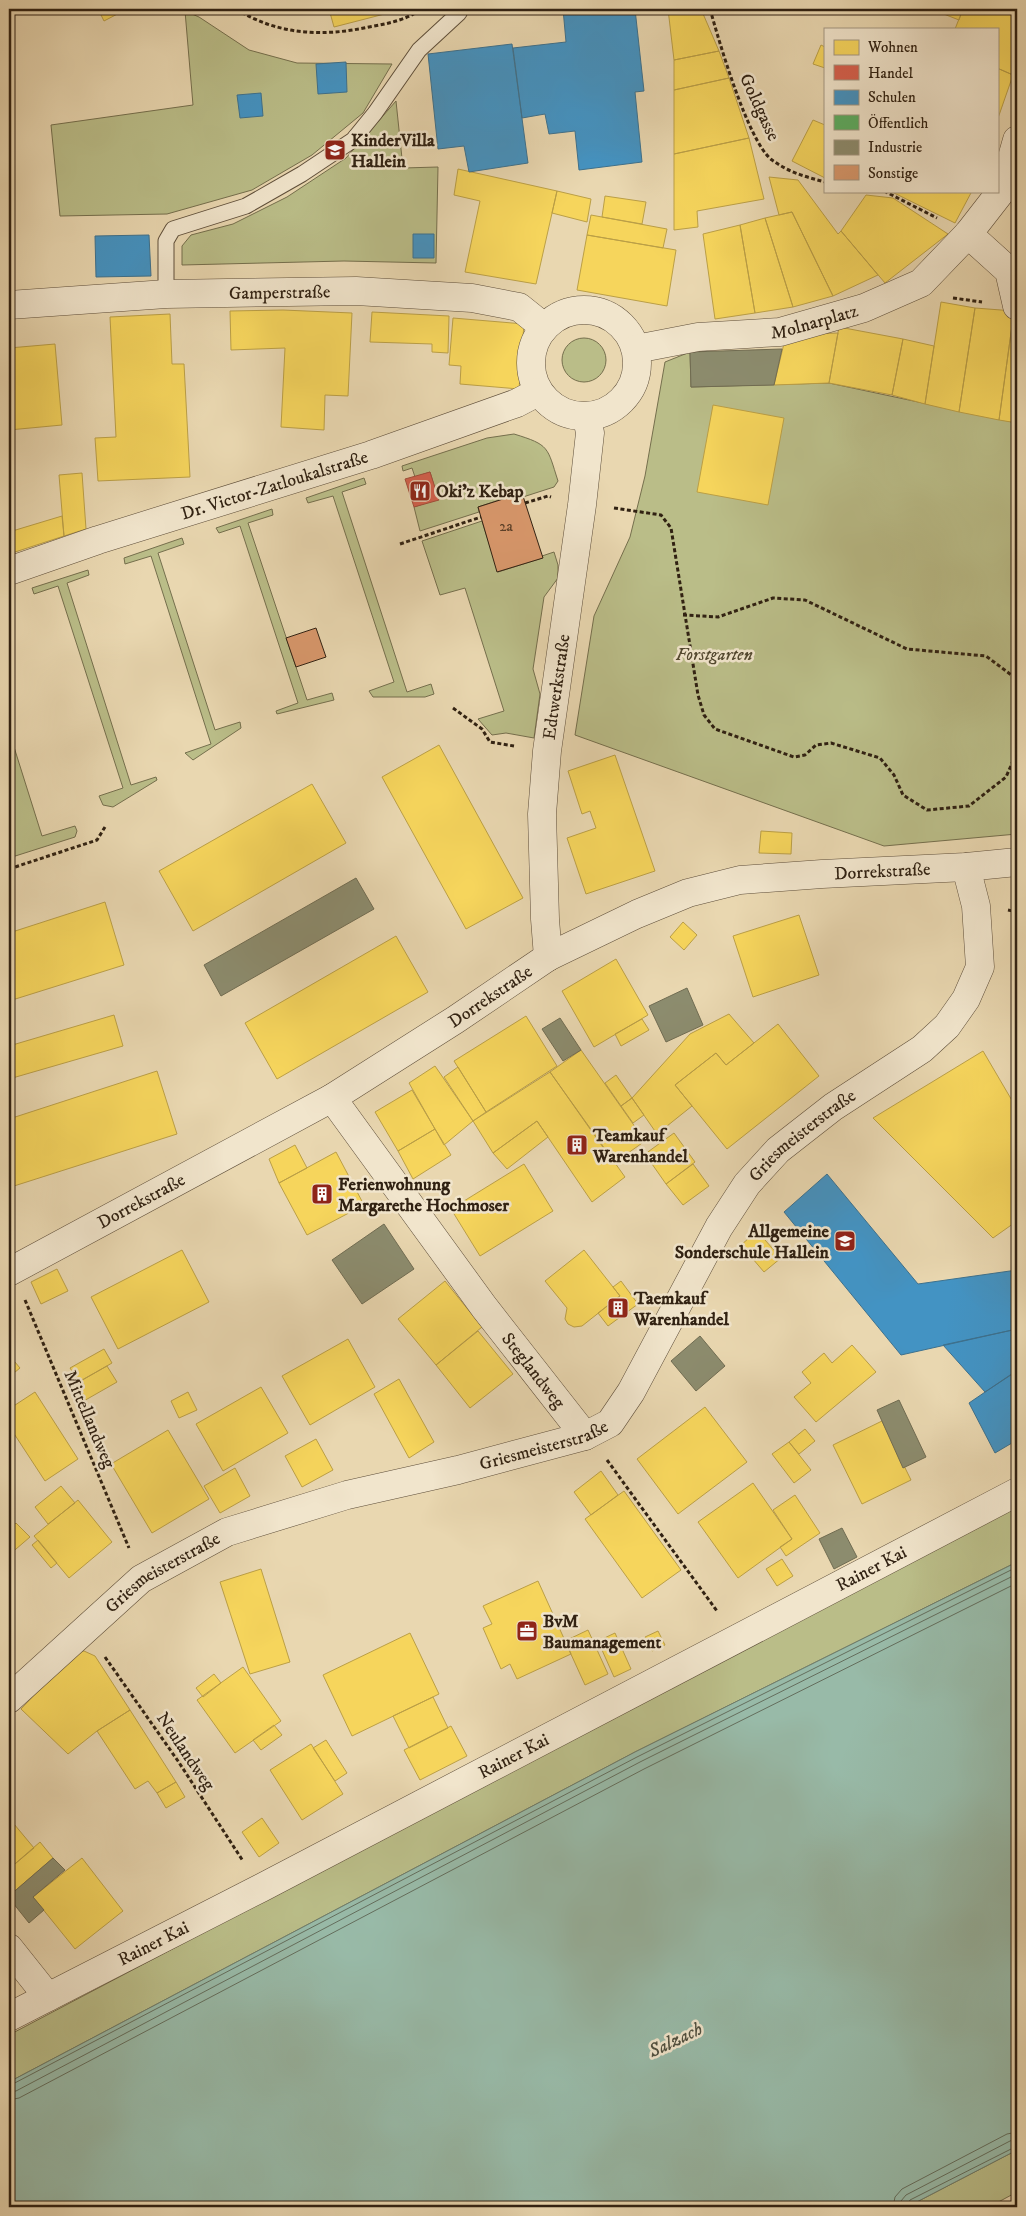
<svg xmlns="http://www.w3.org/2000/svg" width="1026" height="2216" font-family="'IM FELL DW Pica',serif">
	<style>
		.green { fill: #babd88; stroke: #756f4d }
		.water { fill: #98baa8; stroke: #6e7d6c }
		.homes { fill: #f6d55c; stroke: #bb9f46 }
		.shops { fill: #d6604d; stroke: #a44d3b }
		.schools { fill: #4393c3; stroke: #3d718e }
		.public { fill: #5aae61; stroke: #4d8449 }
		.industry { fill: #8c8c6e; stroke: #706c52 }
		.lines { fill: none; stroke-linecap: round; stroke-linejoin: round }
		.shore { stroke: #646e5d; stroke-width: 1 }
		.building { fill: #d9986c; stroke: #302112 }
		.service-casing { stroke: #5e4e3a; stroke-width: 17 }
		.minor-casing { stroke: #5e4e3a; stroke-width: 29 }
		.path { stroke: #302112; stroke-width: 3; stroke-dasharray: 4 2.5; stroke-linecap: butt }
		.service { stroke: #f1e5cc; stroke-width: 15 }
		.minor { stroke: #f1e5cc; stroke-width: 28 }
		.labels { text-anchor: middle; stroke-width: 5; stroke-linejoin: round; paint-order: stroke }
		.number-label { font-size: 15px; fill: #5a3f28 }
		.street-label { font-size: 18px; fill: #302112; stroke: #f1e5cc }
		.poi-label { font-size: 18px; font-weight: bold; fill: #302112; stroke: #f1e5cc; text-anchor: start }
		.park-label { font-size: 18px; font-style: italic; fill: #524830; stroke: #f1e5cc }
		.water-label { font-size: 19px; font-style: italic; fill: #4f4f3f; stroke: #f1e5cc }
	</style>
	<rect width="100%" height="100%" fill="#e9d7b0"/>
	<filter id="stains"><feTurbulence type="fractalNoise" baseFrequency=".004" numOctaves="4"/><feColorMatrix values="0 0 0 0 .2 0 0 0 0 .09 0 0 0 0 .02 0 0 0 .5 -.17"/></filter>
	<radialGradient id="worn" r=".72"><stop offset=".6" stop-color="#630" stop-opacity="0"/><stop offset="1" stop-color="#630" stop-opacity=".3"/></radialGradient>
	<path class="green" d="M185 11 199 17 249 50 297 63 392 64 363 113 312 155 252 190 167 214 60 216 51 125 193 105Z
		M396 101 403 168 438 167 436 263 344 261 182 265V246L191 235 233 224 287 197 346 158Z
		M562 360a22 22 0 1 1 44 0a22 22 0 1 1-44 0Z
		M690 352 691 387 829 383 1017 423V834L884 846 575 735 594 616 630 537 645 476 665 362Z
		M514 434C550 445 547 447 558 481L554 487 523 497 521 493 478 507 479 512 420 531 414 507 438 499 430 472 415 477 412 468 403 471 402 466 487 438Z
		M364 478 366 484 342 492 407 692 431 684 434 694 425 697H373L369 691 394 682 333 496 308 503 306 498Z
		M272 509 273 515 248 523 307 700 332 693 334 700 277 714 276 711 298 703 240 526 219 533 216 528Z
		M482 521 498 572 542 558V556L554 552 558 565V578L544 597 533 669 540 694 534 738 506 733 492 735 478 719 504 711 465 588 440 595 422 541Z
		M182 538 184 544 158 553 215 730 240 722 241 728 193 760 185 753 211 744 151 556 125 564 124 558Z
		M88 570 89 575 67 583 131 785 156 777 157 780 113 807 103 805 99 796 123 788 58 586 34 594 32 588Z
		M14 747 42 836 75 826 77 831 75 837 9 858V786L10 783 9 754 12 753 11 748Z
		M1017 1504V1562L635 1752 9 2082V2035Z
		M1017 2150V2192L989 2207H907Z"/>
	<path class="water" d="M1017 1562V2150L907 2207H9V2082L635 1752Z"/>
	<path class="homes" d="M98 9H127L104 21Z
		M329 9H404L334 27Z
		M668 9H701L719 51 674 60Z
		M931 9H963L959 20Z
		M963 9H1017V67L1013 75 997 68V29H955Z
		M821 45 825 47V68L813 64Z
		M719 51 729 78 674 90V60Z
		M997 68 1013 75 997 121Z
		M729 78 749 138 674 154V90Z
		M813 120 825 125V178L792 161Z
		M749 138 764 199 697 211 698 227 674 230V154Z
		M458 169 557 191 536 284 465 272 480 201 454 195Z
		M769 177 798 180 838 234 841 231 878 275 833 296 792 212 779 215Z
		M557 191 591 199 587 222 552 213Z
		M890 191H972L955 223Z
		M866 195 893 198 948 234 885 283 841 231Z
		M605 196 646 202 642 224 602 217Z
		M792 212 833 296 793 307 765 218Z
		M591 215 667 229 663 248 587 235Z
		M765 218 793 307 755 313 740 225Z
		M740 225 755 313 715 319 703 234Z
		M587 235 676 250 667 306 577 290Z
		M941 302 975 308 959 412 925 404Z
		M975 308 1014 311 999 420 959 412Z
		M283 310 352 313 348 396 325 395 324 430 281 427 285 348 231 350 230 311Z
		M1014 311H1017V423L999 420Z
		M372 312 449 316 448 353 432 352V344L370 342Z
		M170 314 172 364H184L190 477 98 481 95 438 116 437 110 317Z
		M453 318 524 324 519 389 460 384 461 366 449 365Z
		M839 327 903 339 892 395 829 383Z
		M838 333 829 383 774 385 786 335Z
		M903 339 934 346 925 404 892 395Z
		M55 344 62 425 9 430V348Z
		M713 405 784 418 768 505 697 492Z
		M82 473 86 529 64 536 59 475Z
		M62 516 64 536 9 554V532Z
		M439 745 523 898 466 929 382 777Z
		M615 755 655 871 586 894 567 838 596 828 590 811 582 814 568 771Z
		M312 784 346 843 193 931 159 871Z
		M761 831 792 833 791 854 759 853Z
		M105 902 124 965 9 1001V933Z
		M799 915 819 975 753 997 733 936Z
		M683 922 697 935 684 950 670 937Z
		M396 936 428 992 277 1079 245 1023Z
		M616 959 648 1015 594 1047 562 991Z
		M729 1014 754 1043 726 1065 716 1053 675 1085 692 1106 657 1134 632 1098 690 1034Z
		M114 1015 123 1046 9 1079V1046Z
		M526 1016 557 1066 486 1112 454 1061Z
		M642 1019 649 1030 621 1046 615 1034Z
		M778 1024 819 1076 727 1149 675 1085 716 1053 726 1065Z
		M581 1050 645 1141 614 1163 550 1072Z
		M983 1051 1017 1109V1221L993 1238 873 1118Z
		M435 1066 473 1121 444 1145 409 1083Z
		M458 1067 486 1112 473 1121 444 1077Z
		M157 1071 177 1134 14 1186 9 1170V1119Z
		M550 1072 625 1177 592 1202 537 1121 493 1153 473 1121Z
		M616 1075 632 1098 621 1106 605 1083Z
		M412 1090 435 1129 398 1151 375 1112Z
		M632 1098 644 1115 633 1123 621 1106Z
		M537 1121 548 1137 507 1169 493 1153Z
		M435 1129 451 1155 413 1179 398 1151Z
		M674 1133 695 1162 666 1184 645 1154Z
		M295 1145 307 1168 279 1183 269 1159Z
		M336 1152 364 1205 307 1235 279 1183Z
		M524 1164 553 1211 480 1256 451 1209Z
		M693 1164 709 1186 683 1205 666 1184Z
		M757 1231 781 1258 764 1272 741 1245Z
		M182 1250 209 1302 118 1349 91 1297Z
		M584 1250 620 1296 582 1326 574 1327 568 1324 565 1319 567 1308 545 1281Z
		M57 1269 68 1291 41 1304 31 1282Z
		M445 1281 482 1327 436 1365 398 1319Z
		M621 1281 638 1304 608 1326 598 1313 620 1296 613 1287Z
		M478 1331 513 1374 470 1408 436 1365Z
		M348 1339 375 1387 310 1425 282 1376Z
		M852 1345 876 1372 816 1422 794 1397 811 1383 802 1372 824 1353 832 1363Z
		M104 1349 112 1363 79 1382 70 1368Z
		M9 1355 20 1368 9 1377Z
		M107 1366 117 1382 82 1402 73 1385Z
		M399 1379 434 1442 409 1458 374 1394Z
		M261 1387 288 1433 223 1471 196 1424Z
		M35 1392 78 1459 45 1481 9 1426V1409Z
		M188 1392 197 1410 179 1418 171 1401Z
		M705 1407 747 1462 678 1514 637 1459Z
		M882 1421 911 1480 862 1504 833 1445Z
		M805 1429 815 1441 799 1454 789 1442Z
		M168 1430 209 1499 152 1533 111 1464Z
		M316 1439 333 1470 302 1487 285 1456Z
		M789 1442 811 1470 794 1483 772 1454Z
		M235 1468 250 1496 220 1513 204 1486Z
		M601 1471 618 1495 591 1515 574 1492Z
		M753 1483 792 1539 738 1578 698 1522Z
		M61 1486 75 1503 48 1524 35 1507Z
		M624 1491 681 1570 642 1598 585 1519Z
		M795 1495 820 1533 786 1556 780 1547 792 1539 773 1510Z
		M78 1500 112 1542 69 1578 34 1536Z
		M16 1523 30 1537 9 1555V1530Z
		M38 1540 57 1563 51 1568 32 1545Z
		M782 1559 793 1576 777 1586 766 1569Z
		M261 1569 290 1662 250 1674 220 1582Z
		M538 1581 571 1654 517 1679 510 1664 501 1669 483 1628 492 1624 483 1606Z
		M588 1630 608 1674 585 1685 565 1641Z
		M658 1631 665 1645 652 1651 645 1637Z
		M410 1633 439 1694 352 1736 323 1675Z
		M615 1633 631 1669 614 1677 598 1641Z
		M84 1651 95 1656 130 1710 97 1731 68 1754 21 1709 74 1653Z
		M243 1667 281 1721 235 1753 197 1700Z
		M214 1674 221 1683 203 1697 196 1688Z
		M433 1697 448 1728 409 1748 393 1716Z
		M130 1710 176 1782 157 1793 148 1781 135 1789 97 1731Z
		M274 1725 282 1735 261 1750 253 1740Z
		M451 1726 467 1756 420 1780 404 1750Z
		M326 1740 347 1773 335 1781 313 1748Z
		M311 1744 343 1794 302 1820 270 1770Z
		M176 1782 185 1797 166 1808 157 1793Z
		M9 1818 34 1848 9 1869Z
		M262 1818 279 1843 259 1857 242 1832Z
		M40 1842 53 1858 9 1896V1869Z
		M82 1858 123 1911 75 1949 33 1897Z"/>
	<path class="shops" d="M430 472 439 500 414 507 405 479Z"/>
	<path class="schools" d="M563 9H635L644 91 635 92 642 162 579 170 575 131 549 134 545 114 522 118 513 48 566 42Z
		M512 44 528 163 469 172 464 146 438 149 428 54Z
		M346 62 347 92 318 94 316 64Z
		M261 93 263 116 240 118 237 95Z
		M413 234H434V258H413Z
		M149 235 151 276 96 277 95 236Z
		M827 1174 918 1284 1017 1270V1329L901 1355 784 1212Z
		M1017 1329V1371L985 1392 943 1345Z
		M1013 1373 1017 1380V1440L995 1453 969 1403Z"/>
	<path class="public" d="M9 741 12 753 9 754Z"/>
	<path class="industry" d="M782 349 774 385 691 387 690 352Z
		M356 878 374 909 221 996 204 965Z
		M687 988 703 1025 666 1042 649 1006Z
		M560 1018 581 1050 563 1061 542 1029Z
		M384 1224 414 1269 362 1304 332 1260Z
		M700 1336 725 1366 696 1391 671 1361Z
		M899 1400 926 1457 903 1468 877 1410Z
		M9 1515 14 1521 9 1526Z
		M842 1528 857 1557 834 1569 819 1539Z
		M53 1858 65 1870 33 1897 44 1910 29 1923 9 1898V1896Z"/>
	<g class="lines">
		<path class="shore" d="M9 2086 637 1757 1017 1567
			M9 2092 16 2091 640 1762 1017 1574
			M9 2100 19 2098 644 1769 1017 1583
			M893 2207 895 2197 902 2189 1007 2134 1017 2132
			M900 2207 901 2201 906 2195 1010 2141 1017 2139
			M906 2207 910 2200 1017 2146"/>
	</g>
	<path class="building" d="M522 493 543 558 497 572 478 507Z
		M316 628 326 657 296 667 286 638Z"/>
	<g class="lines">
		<g class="service-casing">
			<path id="service" d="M166 294V241L173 229 246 206 302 174 353 140 375 113 419 50 459 13 457 9"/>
		</g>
		<g class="minor-casing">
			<g id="minor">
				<path d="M1003 189 1017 140"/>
				<path d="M968 234 1009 271 1017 306"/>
				<path id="s1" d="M9 305 166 294 356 291 472 298 519 307 544 327"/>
				<circle cx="584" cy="363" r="53"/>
				<path id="s2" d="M636 349 698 337 780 332 864 308 921 283 968 234 1003 189 1017 184"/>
				<path id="s3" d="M9 571 98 540 371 455 517 403 538 392"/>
				<path id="s4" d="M548 957 545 919 542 814 547 751 582 505 590 433 587 417"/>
				<path id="s5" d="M332 1098 484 1307 585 1436"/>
				<path id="s6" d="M9 1272 332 1098 455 1020 548 957 637 914 688 893 740 880 822 874 966 867 1017 862"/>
				<path id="s7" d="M9 1699 141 1579 227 1532 347 1495 458 1470 585 1436 610 1423 631 1392 719 1227 747 1184 778 1150 833 1107 922 1049 947 1026 966 999 980 967 976 906 966 867"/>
				<path d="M9 1948 48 1997"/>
				<path id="s8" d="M9 2017 261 1888 1017 1492"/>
			</g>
		</g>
		<path class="path" d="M236 9C278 35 322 37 369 27 386 24 402 21 417 12
			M710 9C719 41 748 142 772 160 788 172 806 177 825 182
			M884 191 937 218
			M953 298 982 302
			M525 503 548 496 551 497
			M614 508 661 515 671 528 698 695 704 715 715 729 794 757 805 755 816 745 831 743 880 758 894 775 903 795 927 810 969 806 1006 777 1017 752
			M400 544 481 517
			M683 615 718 617 773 598 805 600 907 649 986 656 1014 677 1017 684
			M453 708 482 729 490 742 514 746
			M9 869 97 840 105 827
			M1008 910 1017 912
			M25 1300 129 1548
			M607 1460 717 1611
			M105 1657 178 1761 243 1861
			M1010 2207 1017 2203"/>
		<use href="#service" class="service"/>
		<use href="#minor" class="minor"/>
	</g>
	<defs>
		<g id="school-square" transform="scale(1.125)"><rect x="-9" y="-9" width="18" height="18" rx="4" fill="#8f2418" stroke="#f1e5cc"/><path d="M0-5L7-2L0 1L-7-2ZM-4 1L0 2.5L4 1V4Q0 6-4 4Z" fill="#fff"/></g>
		<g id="restaurant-square" transform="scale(1.125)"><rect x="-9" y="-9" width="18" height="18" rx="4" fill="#8f2418" stroke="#f1e5cc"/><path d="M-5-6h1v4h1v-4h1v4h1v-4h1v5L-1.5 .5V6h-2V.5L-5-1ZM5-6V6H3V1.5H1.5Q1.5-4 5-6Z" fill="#fff"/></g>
		<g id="building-square" transform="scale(1.125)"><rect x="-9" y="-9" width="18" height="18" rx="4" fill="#8f2418" stroke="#f1e5cc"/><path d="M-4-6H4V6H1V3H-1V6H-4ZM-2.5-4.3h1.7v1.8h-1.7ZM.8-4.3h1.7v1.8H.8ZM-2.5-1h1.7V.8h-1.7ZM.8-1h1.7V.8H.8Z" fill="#fff"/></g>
		<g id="office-square" transform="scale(1.125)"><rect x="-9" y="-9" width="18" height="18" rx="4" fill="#8f2418" stroke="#f1e5cc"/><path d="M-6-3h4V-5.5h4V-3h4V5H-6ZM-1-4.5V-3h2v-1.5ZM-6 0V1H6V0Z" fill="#fff"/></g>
	</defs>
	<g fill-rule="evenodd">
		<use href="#school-square" x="335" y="150"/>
		<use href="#restaurant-square" x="420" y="491"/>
		<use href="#building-square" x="577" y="1145"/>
		<use href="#building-square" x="322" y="1194"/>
		<use href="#school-square" x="845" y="1241"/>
		<use href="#building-square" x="618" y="1308"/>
		<use href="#office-square" x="527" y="1631"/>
	</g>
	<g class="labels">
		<g class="number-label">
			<text x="506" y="531">2a</text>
		</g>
		<g class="street-label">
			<text transform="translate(760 107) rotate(65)" y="6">Goldgasse</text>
			<text dy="6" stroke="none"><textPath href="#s1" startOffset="271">Gamperstraße</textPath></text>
			<text dy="6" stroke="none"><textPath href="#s2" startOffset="181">Molnarplatz</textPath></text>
			<text dy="6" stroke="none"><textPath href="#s3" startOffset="279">Dr. Victor-Zatloukalstraße</textPath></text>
			<text dy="6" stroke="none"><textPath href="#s4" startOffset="271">Edtwerkstraße</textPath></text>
			<text dy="6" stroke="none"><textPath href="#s6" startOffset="975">Dorrekstraße</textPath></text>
			<text dy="6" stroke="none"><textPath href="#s6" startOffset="555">Dorrekstraße</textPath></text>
			<text dy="6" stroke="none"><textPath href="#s7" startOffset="1025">Griesmeisterstraße</textPath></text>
			<text dy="6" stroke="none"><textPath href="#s6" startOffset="150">Dorrekstraße</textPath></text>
			<text dy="6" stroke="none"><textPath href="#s5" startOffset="339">Steglandweg</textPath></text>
			<text transform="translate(90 1419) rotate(67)" y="6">Mittellandweg</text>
			<text dy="6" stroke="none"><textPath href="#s7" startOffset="605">Griesmeisterstraße</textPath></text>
			<text dy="6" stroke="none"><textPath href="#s8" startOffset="972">Rainer Kai</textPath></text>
			<text dy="6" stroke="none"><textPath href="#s7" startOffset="200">Griesmeisterstraße</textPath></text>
			<text transform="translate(186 1751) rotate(56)" y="6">Neulandweg</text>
			<text dy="6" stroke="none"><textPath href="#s8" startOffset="568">Rainer Kai</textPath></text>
			<text dy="6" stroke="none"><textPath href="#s8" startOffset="162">Rainer Kai</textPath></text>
		</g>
		<g class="poi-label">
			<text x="351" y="146">KinderVilla<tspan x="351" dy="21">Hallein</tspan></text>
			<text x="436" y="497">Oki'z Kebap</text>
			<text x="593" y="1141">Teamkauf<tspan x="593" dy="21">Warenhandel</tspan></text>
			<text x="338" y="1190">Ferienwohnung<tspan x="338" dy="21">Margarethe Hochmoser</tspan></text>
			<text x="829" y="1237" text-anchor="end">Allgemeine<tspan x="829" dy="21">Sonderschule Hallein</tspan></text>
			<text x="634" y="1304">Taemkauf<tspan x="634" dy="21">Warenhandel</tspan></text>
			<text x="543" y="1627">BvM<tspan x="543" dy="21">Baumanagement</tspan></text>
		</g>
		<g class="park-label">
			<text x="714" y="660">Forstgarten</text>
		</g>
		<g class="water-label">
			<text transform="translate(675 2039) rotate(-26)" y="7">Salzach</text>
		</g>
	</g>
	<rect width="1026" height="2216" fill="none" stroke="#e9d7b0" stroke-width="30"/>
	<rect x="10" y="10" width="1006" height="2196" fill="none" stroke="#302112" stroke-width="2.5"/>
	<rect x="15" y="15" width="996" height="2186" fill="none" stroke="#302112"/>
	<rect x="824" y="28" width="175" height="165" fill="#f1e5cc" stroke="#a49782"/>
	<rect x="834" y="40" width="25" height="15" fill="#f6d55c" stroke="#a49782"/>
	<text x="868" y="52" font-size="15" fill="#302112">Wohnen</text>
	<rect x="834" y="65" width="25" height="15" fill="#d6604d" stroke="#a49782"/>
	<text x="868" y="78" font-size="15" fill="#302112">Handel</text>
	<rect x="834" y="90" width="25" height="15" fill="#4393c3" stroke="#a49782"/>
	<text x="868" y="102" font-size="15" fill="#302112">Schulen</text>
	<rect x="834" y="115" width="25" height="15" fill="#5aae61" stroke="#a49782"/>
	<text x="868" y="128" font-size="15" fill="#302112">Öffentlich</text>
	<rect x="834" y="140" width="25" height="15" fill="#8c8c6e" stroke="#a49782"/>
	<text x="868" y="152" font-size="15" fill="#302112">Industrie</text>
	<rect x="834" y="165" width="25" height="15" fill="#d9986c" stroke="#a49782"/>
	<text x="868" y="178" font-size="15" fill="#302112">Sonstige</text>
	<rect width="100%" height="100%" filter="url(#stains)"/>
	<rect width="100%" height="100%" fill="url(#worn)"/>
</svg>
